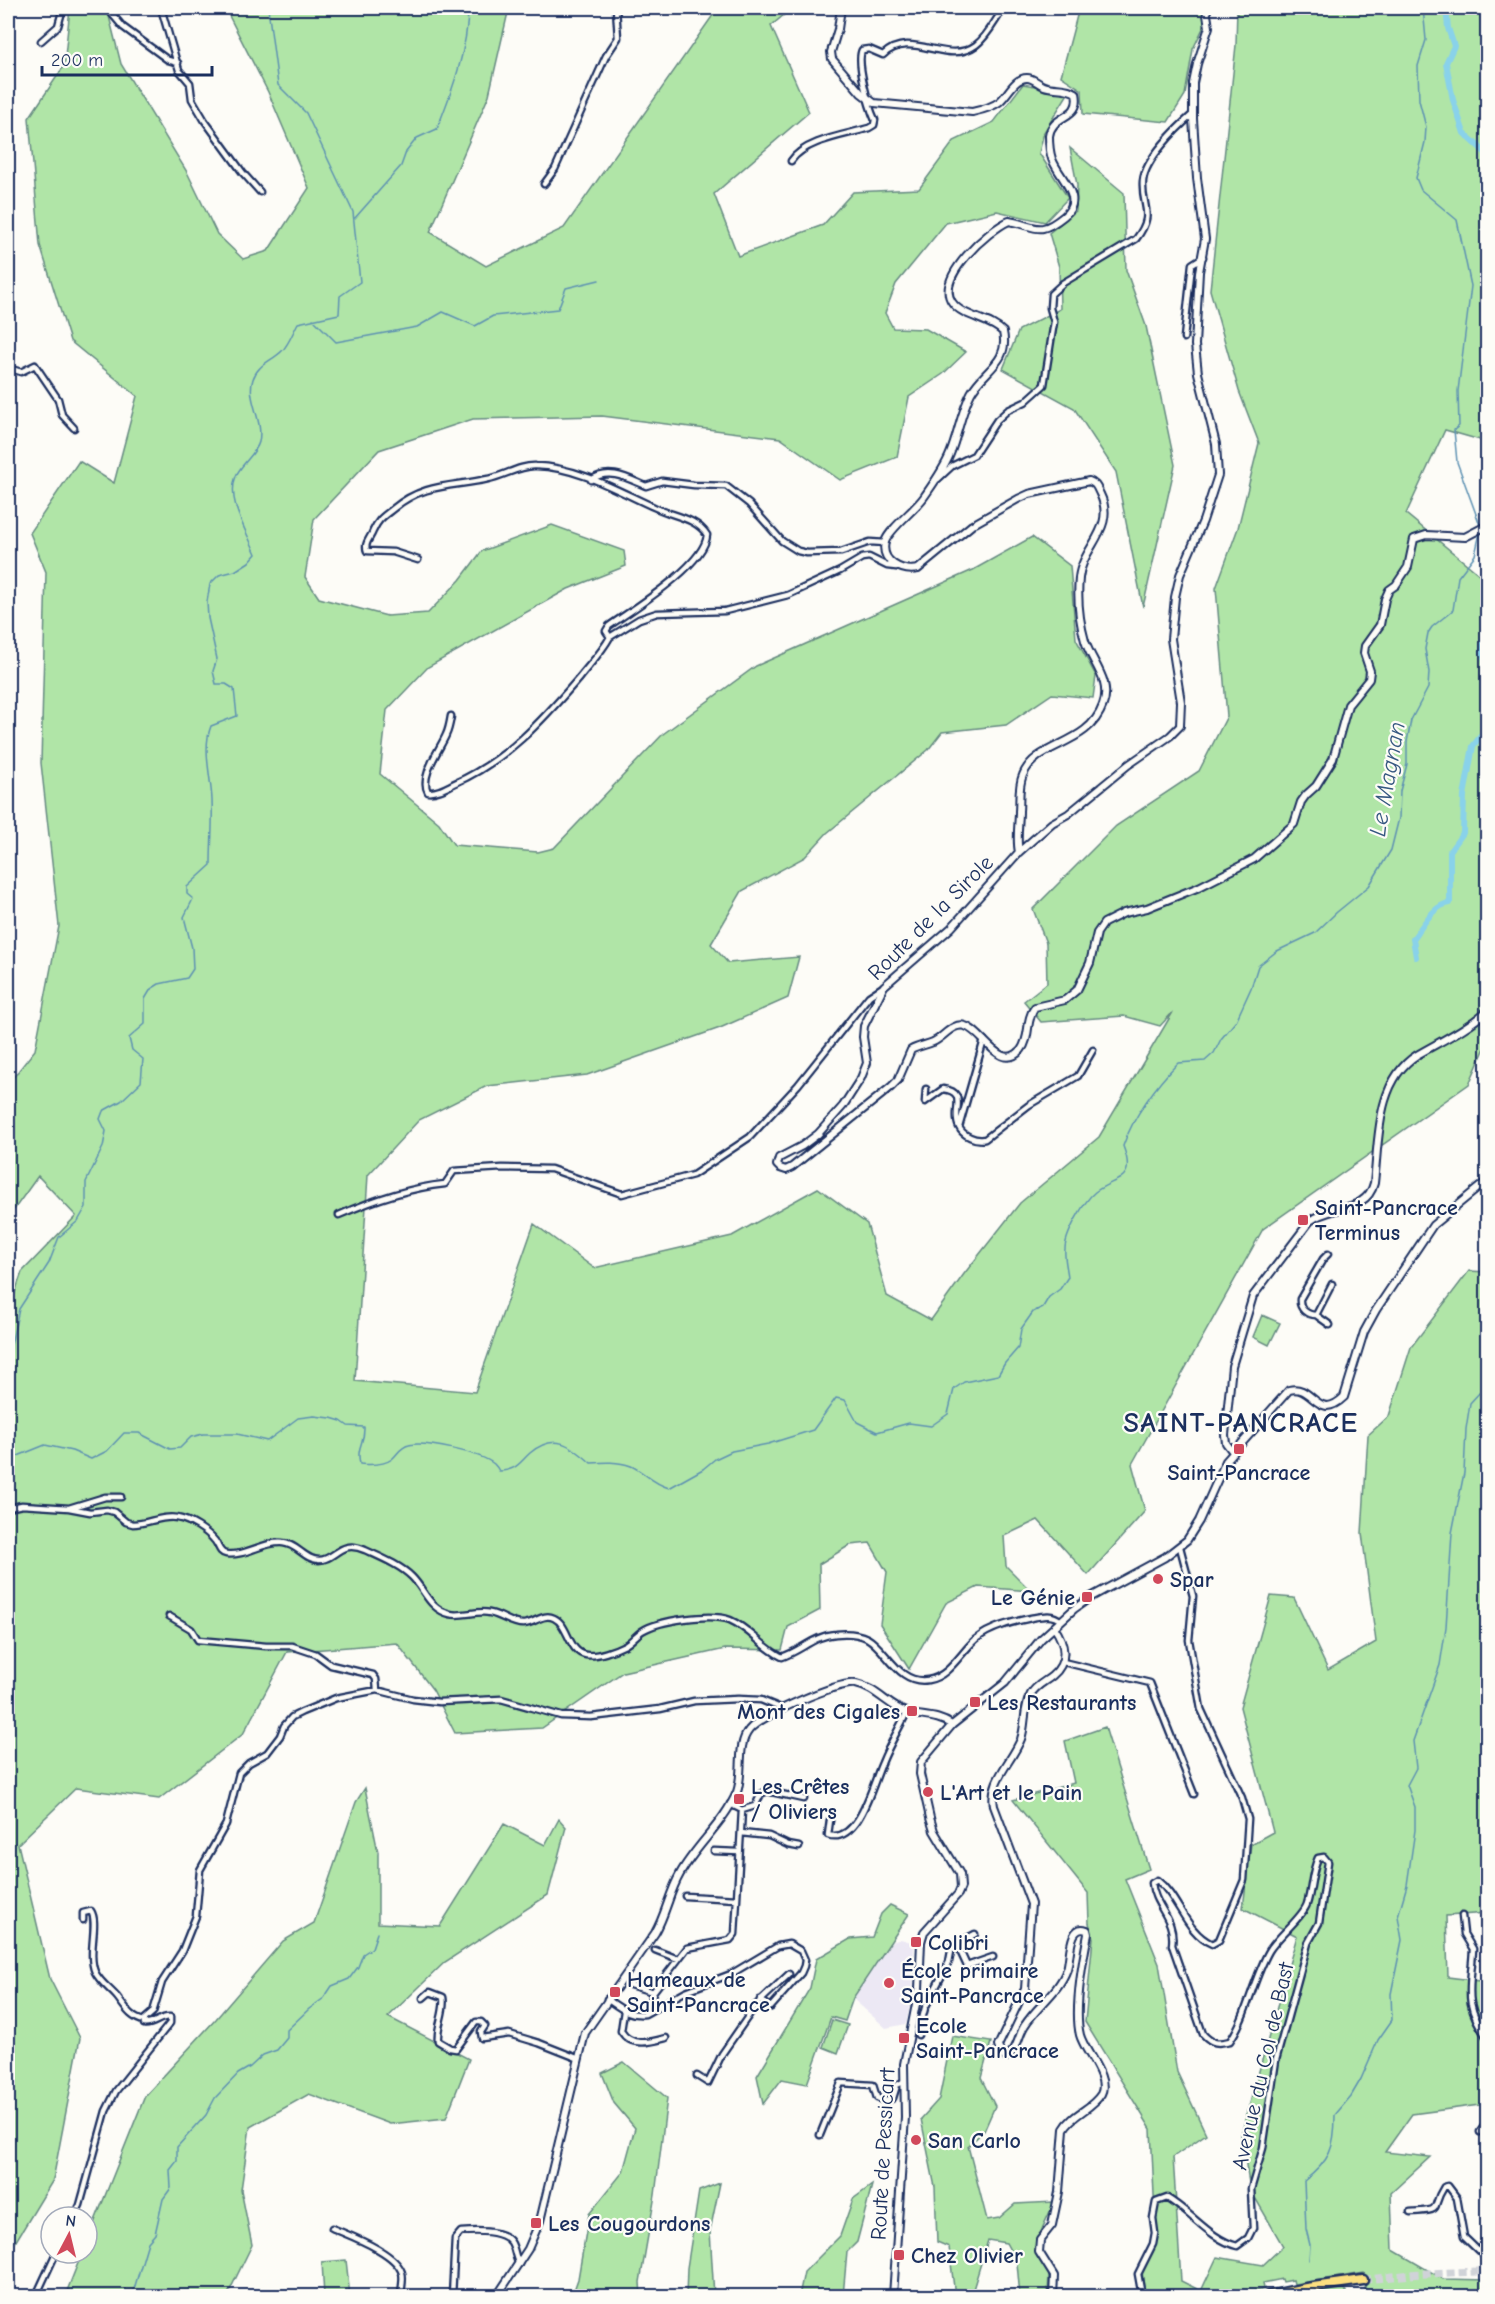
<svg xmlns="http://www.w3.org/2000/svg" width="1495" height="2304" font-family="'Comic Neue',sans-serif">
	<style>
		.built { fill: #ece8f4 }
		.green { fill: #b0e5a7; stroke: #668a82; stroke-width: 1.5 }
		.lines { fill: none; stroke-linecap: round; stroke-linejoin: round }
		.stream { stroke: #5d91b2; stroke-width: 1.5 }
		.canal { stroke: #89d2ea; stroke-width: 6 }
		.highway-tunnel { stroke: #d0d3d8; stroke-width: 8; stroke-dasharray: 8 4; stroke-linecap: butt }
		.street-casing { stroke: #1b2f5e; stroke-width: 9 }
		.secondary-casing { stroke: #1b2f5e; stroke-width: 10 }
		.highway-casing { stroke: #1b2f5e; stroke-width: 13 }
		.street { stroke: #fdfcf7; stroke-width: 4.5 }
		.secondary { stroke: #fdfcf7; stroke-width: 6 }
		.highway { stroke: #fddf80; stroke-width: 8 }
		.poi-dot { fill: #d1495b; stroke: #fdfcf7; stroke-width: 2 }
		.labels { text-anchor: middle; stroke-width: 4.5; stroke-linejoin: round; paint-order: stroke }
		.street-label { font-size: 22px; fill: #1b2f5e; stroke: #fdfcf7 }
		.poi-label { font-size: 22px; font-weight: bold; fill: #1b2f5e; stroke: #fdfcf7; text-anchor: start }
		.water-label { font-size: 24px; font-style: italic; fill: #365881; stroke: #fdfcf7 }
		.district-label { font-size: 28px; font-weight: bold; letter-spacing: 1.5px; fill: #1b2f5e; stroke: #fdfcf7 }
	</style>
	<rect width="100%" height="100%" fill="#fdfcf7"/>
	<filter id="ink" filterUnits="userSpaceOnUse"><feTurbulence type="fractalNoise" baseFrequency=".0167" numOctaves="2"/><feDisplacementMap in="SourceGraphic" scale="12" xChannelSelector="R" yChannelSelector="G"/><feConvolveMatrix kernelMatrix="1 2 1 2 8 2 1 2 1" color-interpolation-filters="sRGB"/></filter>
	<g filter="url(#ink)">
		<path class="built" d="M901 1939 914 1943 913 1991 906 2024 886 2028 853 1999 889 1943Z"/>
		<path class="green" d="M70 8H107L121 64 187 172 217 234 243 259 268 251 309 188 268 92 225 8H509L489 95 430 232 486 266 564 228 718 8H792L771 26 809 112 714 194 738 256 823 225 853 192 919 189 954 141 994 122 1023 84 1069 92 1044 132 1039 153 1068 198 1045 222 997 211 946 223 896 284 885 313 893 328 926 329 966 352 943 374 909 397 897 457 840 480 780 438 602 416 473 419 379 450 314 519 305 577 319 598 387 616 428 613 460 580 482 551 552 525 624 551 626 566 568 589 428 667 387 710 380 774 439 823 454 845 538 852 554 848 663 734 756 666 973 570 1032 537 1070 566 1076 639 1096 676 1093 698 1052 694 1006 725 942 732 928 750 827 833 805 857 742 891 711 944 728 963 799 957 788 998 720 1028 587 1075 487 1086 419 1120 368 1175 355 1381 475 1392 534 1224 594 1268 732 1236 818 1188 867 1224 887 1296 931 1320 964 1274 1020 1203 1099 1137 1173 1012 1160 1026 1124 1016 1041 1022 1024 1001 1047 983 1046 943 1033 909 1116 826 1199 771 1227 716 1216 588 1238 528 1259 443 1239 391 1210 290 1236 45 1237 8H1487V442L1445 430 1406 514 1480 575 1487 591 1488 1041 1469 1084 1263 1229 1132 1464 1145 1511 1088 1575 1038 1520 1004 1536 1006 1566 1031 1591 978 1587 946 1603 909 1669 880 1624 887 1572 870 1543 850 1545 819 1564 820 1610 788 1627 782 1650 725 1649 623 1672 542 1728 455 1733 433 1690 397 1643 287 1652 243 1734 159 1799 76 1788 18 1844 50 1979 80 2038 53 2180 13 2246H8V1313L22 1272 76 1216 38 1176 8 1218V1084L35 1050 59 926 41 763 46 572 30 533 79 461 114 483 137 396 70 341 40 245 29 118 64 66Z
			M1079 8H1201L1206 22 1193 49 1185 95 1168 122 1083 114 1082 90 1061 76Z
			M1070 148 1124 193 1126 270 1146 326 1175 465 1143 607 1116 472 1074 408 1003 369 1019 330 1060 309 1059 267 1049 233 1076 211 1077 185Z
			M1469 1271 1487 1272V1913L1446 1916 1448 1977 1487 1982V2104L1412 2114 1385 2152 1430 2157 1391 2193 1393 2250 1443 2279 1487 2280V2296H1366L1364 2273 1294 2284 1293 2280 1283 2282 1282 2279 1263 2283 1264 2289 1240 2296H1145L1142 2271 1153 2252 1156 2239 1151 2129 1085 2022 1093 1938 1089 1923 1088 1893 1013 1800 1074 1783 1065 1741 1105 1727 1149 1869 1125 1879 1159 1964 1177 2072 1206 2134 1173 2157 1181 2281 1201 2291 1217 2257 1263 2265 1283 2246 1250 2189 1241 2135 1297 1936 1243 1908 1251 1844 1273 1832 1240 1707 1271 1596 1294 1598 1328 1670 1376 1642 1362 1533 1368 1435 1389 1416 1411 1347Z
			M1262 1315 1280 1323 1269 1345 1253 1337Z
			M365 1788 378 1852V1923L440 1926 504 1824 545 1845 559 1819 566 1827 548 1895 445 1962 388 2017 469 2059 446 2118 390 2124 309 2094 250 2127 241 2190 252 2245 227 2296H65L82 2253H87V2241L145 2096 216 2019 283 1941 314 1923 356 1802Z
			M890 1905 909 1914 853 1998 845 2021 831 2017 807 2084 782 2079 763 2104 757 2076 810 1988 816 1959 850 1939 872 1937 881 1914Z
			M832 2020 848 2025 838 2053 823 2047Z
			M952 2036 991 2042 981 2078 995 2106 984 2131 968 2146 987 2220 999 2218 1015 2204 1054 2202C1043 2231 1027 2244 1049 2271L1048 2296H1020L1017 2263 1006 2243 988 2240 971 2296H955L949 2247 937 2242 935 2187 921 2119 939 2099Z
			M624 2062 667 2098 655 2195 640 2282 641 2296H572L578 2279 589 2214 623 2172 635 2128 614 2103 602 2073Z
			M720 2183 710 2231 714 2296H686L687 2268 699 2191Z
			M872 2185 857 2242 847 2252 843 2296H799L804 2272 840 2236 853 2199Z
			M346 2260 350 2296H324L322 2262Z
			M1341 2287 1346 2291V2296H1290Z"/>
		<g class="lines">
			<path class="stream" d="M1423 8 1426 40 1418 66 1419 100 1426 127 1425 142 1416 178 1421 190 1457 220 1471 286 1458 391 1459 426 1454 430 1457 462 1480 525
				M355 218 401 166 406 152 417 138 437 129C452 91 468 49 468 8
				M313 319 336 342 417 327 443 312 475 326 493 316 558 309 566 288 599 280
				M8 1382 11 1345 19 1309 49 1263 59 1237 78 1221 86 1207V1182L103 1147 106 1131 100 1119 103 1111 121 1101 141 1082 143 1059 132 1050 129 1038 145 1024V999L151 989 159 984 187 978 193 969 192 948 184 917 193 899 187 894V887L211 865C211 843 213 821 212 800 211 776 202 749 211 726L237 716 234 689 226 684H216L213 671 217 659 208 618 207 602 210 584 219 575 235 571 249 562 256 554C247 532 226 500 236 476 241 464 256 454 259 442 264 420 246 399 253 379 258 364 272 361 282 351 289 344 293 332 298 323L339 314 340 296 360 282 353 212 306 113 278 85 268 8
				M8 1460 45 1445 72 1451 91 1459 107 1451 124 1433H139L170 1449 180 1448 191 1437 203 1434H237L267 1441 298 1418 314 1416 331 1418 341 1421 348 1426 364 1427C365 1443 356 1446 360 1464 370 1465 384 1465 392 1459 398 1454 400 1447 409 1445 425 1441 481 1453 494 1464 496 1466 498 1469 499 1471 516 1471 519 1463 530 1453 555 1432 571 1445 591 1463 604 1462 618 1461 631 1466 645 1472 651 1483 669 1488L703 1469 715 1459 732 1451 768 1444 813 1430 836 1398 845 1400 857 1422 877 1432 909 1423 931 1426 948 1414 954 1389 964 1382 998 1375 1005 1363 1018 1348 1021 1329 1033 1312 1043 1307 1049 1297 1060 1289 1068 1277C1067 1268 1064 1258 1065 1249 1065 1235 1084 1201 1095 1192 1116 1176 1137 1183 1123 1146 1133 1117 1156 1085 1178 1063L1205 1061 1214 1053 1221 1039 1236 1021 1251 988 1258 966 1277 951 1315 933 1337 912 1369 886 1391 850 1399 818 1400 791 1407 764V742L1411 720 1428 688 1429 672 1425 649 1428 633 1432 627 1453 610 1458 577 1475 555 1480 533
				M1309 2260 1310 2245 1306 2229 1304 2181C1330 2161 1335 2148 1335 2115L1351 2096 1361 2079 1378 2040 1392 2020 1391 1994 1402 1940 1398 1916 1407 1885 1415 1830V1807L1407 1785 1416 1768 1413 1741 1440 1665 1446 1627 1452 1533 1464 1473 1466 1429 1470 1403 1481 1391 1488 1379
				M132 2296 148 2242 155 2234 163 2199 171 2188 170 2170 177 2161V2147L206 2115 215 2098 238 2074 250 2067 263 2055 277 2050 287 2038V2030L309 2009 324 1998 332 1986 349 1979 358 1967 363 1954 372 1948 377 1933"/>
			<path class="canal" d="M1446 8 1448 28 1454 46 1446 63 1453 100 1464 133 1488 155
				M1488 570V585
				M1488 630C1481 642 1480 654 1488 666
				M1416 957 1413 939C1423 926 1433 905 1450 903V851L1463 833 1464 796 1473 746 1483 733 1486 724 1485 703 1488 694"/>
			<path class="highway-tunnel" d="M1363 2280 1415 2274 1488 2271
				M1447 2296 1488 2295"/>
			<g class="street-casing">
				<path id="street" d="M107 8 123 27 168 60 178 63
					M161 8 179 70 190 83 192 99 205 121 243 173 260 192
					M41 41 58 26 63 8
					M791 161C805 140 846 135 869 128L874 125 875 120C869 107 856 62 862 50L869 49 883 55C912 28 946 67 976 45 988 36 995 20 1004 8
					M544 184 555 169 606 56 618 38 616 8
					M1184 338 1192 264 1203 257
					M8 368 21 372 35 365 58 399 62 415 74 428
					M938 479 952 466 974 455 997 420 1008 410 1025 402 1044 385 1054 322 1050 308 1051 294 1063 283 1136 239C1156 213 1141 207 1143 181 1145 159 1177 128 1193 114
					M591 480C609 467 629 479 646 486L662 481 694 485 726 486 749 504 782 541 798 551 807 553 841 552 870 542 885 543
					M418 560 393 552 367 551C364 543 370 539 373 531 379 518 383 517 394 508 424 483 452 487 488 479 504 476 520 465 536 466 578 467 618 491 656 508 673 516 697 518 707 535 705 565 633 609 609 626L606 631 610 637 639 619 657 613 725 611 788 595 840 571 862 558 869 557 887 566 896 567
					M451 716C450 722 449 729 446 735 440 749 419 777 428 792 437 793 445 788 453 784 506 761 542 721 579 678 589 665 602 652 610 637
					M984 1040 959 1127C963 1136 976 1141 985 1139L1029 1105 1078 1076 1093 1050
					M926 1089 925 1102 943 1089C969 1092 951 1111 959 1127
					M339 1215C373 1200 408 1188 445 1184L454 1171 502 1168 551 1169 622 1194 693 1175 750 1137 798 1085 869 996 884 986
					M1316 1315C1307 1315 1299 1309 1300 1299L1323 1259 1328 1254
					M1330 1325 1316 1315 1332 1284
					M8 1508 22 1505 69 1508 90 1512 107 1510 114 1512 126 1522 133 1524C148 1524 162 1515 177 1518 190 1520 207 1531 215 1541 219 1546 219 1553 226 1554 245 1557 264 1541 283 1543 297 1544 305 1560 319 1560 336 1560 339 1539 365 1550 380 1557 400 1565 412 1577 425 1590 429 1609 450 1614 463 1617 476 1610 490 1613 502 1615 512 1625 524 1624 535 1623 543 1613 554 1618 569 1625 568 1652 586 1655 597 1657 615 1650 625 1645 631 1642 636 1635 642 1631 659 1620 711 1613 730 1620 749 1628 763 1648 782 1657 801 1651 815 1635 836 1634 846 1633 857 1633 867 1638 887 1649 898 1685 928 1680 949 1677 961 1652 976 1639 991 1627 1012 1622 1031 1618 1042 1616 1052 1613 1061 1621
					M69 1508 105 1497H121
					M169 1616 191 1629 198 1640 266 1646H292L316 1654 331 1665 373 1675 376 1679 377 1690
					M1063 1662 1150 1683 1194 1794
					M742 1810 755 1806 761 1794 767 1791 804 1799
					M830 1820 828 1835C859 1845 873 1782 882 1763 889 1745 899 1729 907 1712
					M741 1833 769 1836 788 1845 799 1847
					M714 1851 739 1852
					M685 1896 737 1899
					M1462 1916 1464 1934 1473 1949C1471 1988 1462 2003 1488 2039
					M83 1920V1913L91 1911C99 1923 87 1953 95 1972 99 1981 110 1989 117 1997 125 2007 130 2018 144 2021
					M956 1942 967 1966 993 1957
					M655 1950 678 1959
					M630 1985 653 1992
					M423 1998 430 1992 443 1997C446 2012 436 2026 438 2041L450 2048 456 2049 476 2022H481L485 2026 481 2032 482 2038 509 2034 539 2043 577 2058
					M607 1999C620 2008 629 2016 645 2014L686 1991 731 1974 778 1946 789 1944 801 1951 805 1960 804 1966 801 1973 771 2007 760 2000
					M656 2008 651 2001 653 1992 687 1948 730 1940 735 1934 742 1810 730 1804
					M624 2011 621 2031C631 2048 651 2042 666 2038
					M918 2035 925 2008 949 1962 952 1946 975 1934
					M697 2076 708 2083 722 2054 756 2005 789 1974
					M1480 2132 1488 2121
					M820 2135 841 2083 873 2085 877 2098 886 2101 893 2098 897 2085 903 2082
					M1410 2212C1446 2210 1429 2210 1444 2187L1448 2186 1457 2198 1464 2237 1488 2260
					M74 2217 80 2205 106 2111 116 2091 170 2023V2017C160 2016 153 2026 144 2024L145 2019 153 2012 162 1982 182 1951 196 1916 200 1870 226 1824 239 1773 249 1763 267 1753 280 1736 284 1726 292 1717 302 1712 336 1698 377 1690 413 1699 439 1702 501 1699 561 1716 591 1717 660 1709 694 1701 738 1699 761 1700 783 1709
					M332 2228C350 2236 396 2252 402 2273 404 2279 401 2290 401 2296
					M36 2296 56 2253
					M452 2296 455 2239 461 2232C474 2231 502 2229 511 2242 515 2248 515 2258 519 2264
					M1142 2296 1138 2274 1153 2244 1155 2233 1153 2218 1156 2202 1167 2198C1191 2212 1210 2239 1237 2246L1248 2238 1253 2228 1251 2189 1263 2148 1276 2060 1308 1943 1319 1923 1328 1862 1324 1857 1318 1858C1311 1873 1312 1889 1307 1904 1303 1917 1277 1937 1269 1951 1253 1979 1247 2016 1230 2041 1218 2044 1212 2044 1203 2034L1172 1945C1176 1918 1154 1907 1152 1883L1157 1880C1179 1897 1185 1932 1212 1944L1219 1940 1244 1880 1248 1819 1242 1798 1201 1709 1189 1640 1193 1596 1180 1547"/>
			</g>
			<g class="secondary-casing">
				<path id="secondary" d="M841 8 838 29 831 52 832 59 861 93 874 103 972 112C981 110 991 108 999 102 1008 95 1014 78 1027 78 1034 78 1038 84 1044 86 1055 90 1065 86 1076 93 1082 120 1052 113 1049 136 1049 143 1050 153 1052 159 1059 178 1086 198 1064 216 1038 237 1037 226 1009 221 989 230 935 277 952 302 963 318 990 318 1003 332 1010 363 983 370 971 393 961 412 958 435 950 454 944 469 933 484 924 497 915 510 889 529 885 542 880 562 902 572 918 569L972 525 1018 499 1029 494 1089 481C1096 483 1097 488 1100 494 1117 528 1082 547 1079 578 1077 600 1079 620 1085 641 1092 663 1112 681 1103 705 1088 747 1037 741 1023 775 1018 786 1020 800 1019 811 1019 824 1016 839 1019 852
					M1206 8 1209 27 1197 64 1193 83V119L1197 178 1205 239 1199 272 1195 345 1198 373 1216 444 1218 475 1203 521 1180 575 1175 597 1171 639 1181 702 1180 726 1170 736 1128 765 1068 814 1052 823 1019 852 951 928 884 986 864 1026 863 1037 867 1063 861 1078 843 1106 818 1134 802 1146 779 1158 777 1165 780 1168 786 1170 792 1167 891 1087 898 1080 911 1050C918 1046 926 1045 933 1042 943 1038 953 1022 965 1026 983 1031 1000 1073 1021 1050 1031 1037 1025 1020 1035 1007L1065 1000 1077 990 1090 963 1097 933 1104 923 1124 913 1147 908 1199 887 1254 859 1294 824 1301 802 1306 795 1316 786 1333 759 1348 705 1369 679 1370 671 1364 653 1365 646 1380 625 1385 599 1389 590 1396 585 1408 567 1414 539 1426 535 1465 537 1488 525
					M1233 1452 1226 1443 1225 1435 1232 1366 1253 1296 1310 1221C1330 1205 1367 1213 1374 1183 1379 1140 1376 1081 1417 1055 1441 1041 1467 1029 1488 1010
					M497 2296 528 2249 540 2221 585 2033 655 1933C666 1914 669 1893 680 1874 696 1845 724 1823 737 1792 744 1772 736 1746 749 1730 759 1716 841 1680 856 1684 876 1688 889 1707 908 1713 923 1717 938 1715 952 1725
					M893 2296 905 2117 904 2064 919 1989 921 1942 924 1932 958 1894 961 1887 960 1874 934 1831 930 1818 920 1774 921 1762 952 1725 1005 1683 1041 1639 1074 1609 1091 1597 1165 1557 1187 1540 1199 1521 1226 1461 1289 1390C1313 1383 1317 1423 1344 1397L1364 1332 1376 1310 1433 1225 1488 1180
					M1053 2296 1054 2276 1039 2252 1040 2240 1052 2225 1059 2192 1064 2129C1072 2114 1092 2109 1101 2094 1110 2078 1084 2051 1080 2035 1074 2011 1083 1959 1088 1934L1087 1930C1068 1923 1071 1958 1067 1969 1059 1992 1037 2006 1025 2025 1018 2035 1018 2051 1006 2057L1001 2055 998 2046 1025 1989 1031 1904 994 1806C989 1780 1012 1762 1021 1739 1026 1725 1023 1707 1031 1694 1036 1685 1045 1682 1052 1676 1069 1662 1065 1643 1054 1627"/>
			</g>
			<g class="highway-casing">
				<path id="highway" d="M1268 2296 1306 2288 1363 2280"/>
			</g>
			<use href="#street" class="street"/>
			<use href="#secondary" class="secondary"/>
			<use href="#highway" class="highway"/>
		</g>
	</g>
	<g class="poi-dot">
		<rect x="1297" y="1214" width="12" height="12" rx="3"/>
		<rect x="1233" y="1443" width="12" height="12" rx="3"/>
		<circle cx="1158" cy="1579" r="6"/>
		<rect x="1081" y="1591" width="12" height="12" rx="3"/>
		<rect x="969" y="1696" width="12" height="12" rx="3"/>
		<rect x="906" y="1705" width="12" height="12" rx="3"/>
		<circle cx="928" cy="1792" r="6"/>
		<rect x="733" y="1793" width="12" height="12" rx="3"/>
		<rect x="910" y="1936" width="12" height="12" rx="3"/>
		<circle cx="889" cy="1983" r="6"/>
		<rect x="609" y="1986" width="12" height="12" rx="3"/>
		<rect x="898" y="2032" width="12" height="12" rx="3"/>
		<circle cx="916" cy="2140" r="6"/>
		<rect x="530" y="2217" width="12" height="12" rx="3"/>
		<rect x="893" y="2249" width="12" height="12" rx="3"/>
	</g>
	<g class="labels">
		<g class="street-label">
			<text transform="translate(930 917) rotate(-45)" y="8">Route de la Sirole</text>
			<text transform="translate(1262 2066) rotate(-77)" y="8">Avenue du Col de Bast</text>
			<text transform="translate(882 2154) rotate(-87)" y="8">Route de Pessicart</text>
		</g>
		<g class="poi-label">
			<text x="1315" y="1215">Saint-Pancrace<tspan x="1315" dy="25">Terminus</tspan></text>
			<text x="1239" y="1480" text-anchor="middle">Saint-Pancrace</text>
			<text x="1170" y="1587">Spar</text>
			<text x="1075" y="1605" text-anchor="end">Le Génie</text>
			<text x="987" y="1710">Les Restaurants</text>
			<text x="900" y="1719" text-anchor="end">Mont des Cigales</text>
			<text x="751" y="1794">Les Crêtes<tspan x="751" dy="25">/ Oliviers</tspan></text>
			<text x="940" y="1800">L'Art et le Pain</text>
			<text x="928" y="1950">Colibri</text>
			<text x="901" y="1978">École primaire<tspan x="901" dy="25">Saint-Pancrace</tspan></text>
			<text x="627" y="1987">Hameaux de<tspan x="627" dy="25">Saint-Pancrace</tspan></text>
			<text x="916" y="2033">Ecole<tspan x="916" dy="25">Saint-Pancrace</tspan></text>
			<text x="928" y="2148">San Carlo</text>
			<text x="548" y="2231">Les Cougourdons</text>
			<text x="911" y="2263">Chez Olivier</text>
		</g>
		<g class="water-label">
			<text transform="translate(1387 779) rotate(-80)" y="8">Le Magnan</text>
		</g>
		<g class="district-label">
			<text x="1241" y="1432">SAINT-PANCRACE</text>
		</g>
	</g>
	<rect width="1495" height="2304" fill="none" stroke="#fdfcf7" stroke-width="30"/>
	<rect x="15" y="15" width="1465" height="2274" fill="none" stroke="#1b2f5e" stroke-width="2" filter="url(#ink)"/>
	<g transform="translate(69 2235) rotate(7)"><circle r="28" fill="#fdfcf7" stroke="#a3aaba" stroke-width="1.5"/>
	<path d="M0-4.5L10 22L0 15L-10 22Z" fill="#d1495b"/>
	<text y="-9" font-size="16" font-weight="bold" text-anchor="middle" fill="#1b2f5e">N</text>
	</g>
	<path d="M42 66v9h170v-9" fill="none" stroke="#1b2f5e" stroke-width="3"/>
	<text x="51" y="66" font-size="18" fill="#1b2f5e" stroke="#fdfcf7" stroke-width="4.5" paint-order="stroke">200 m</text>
</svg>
